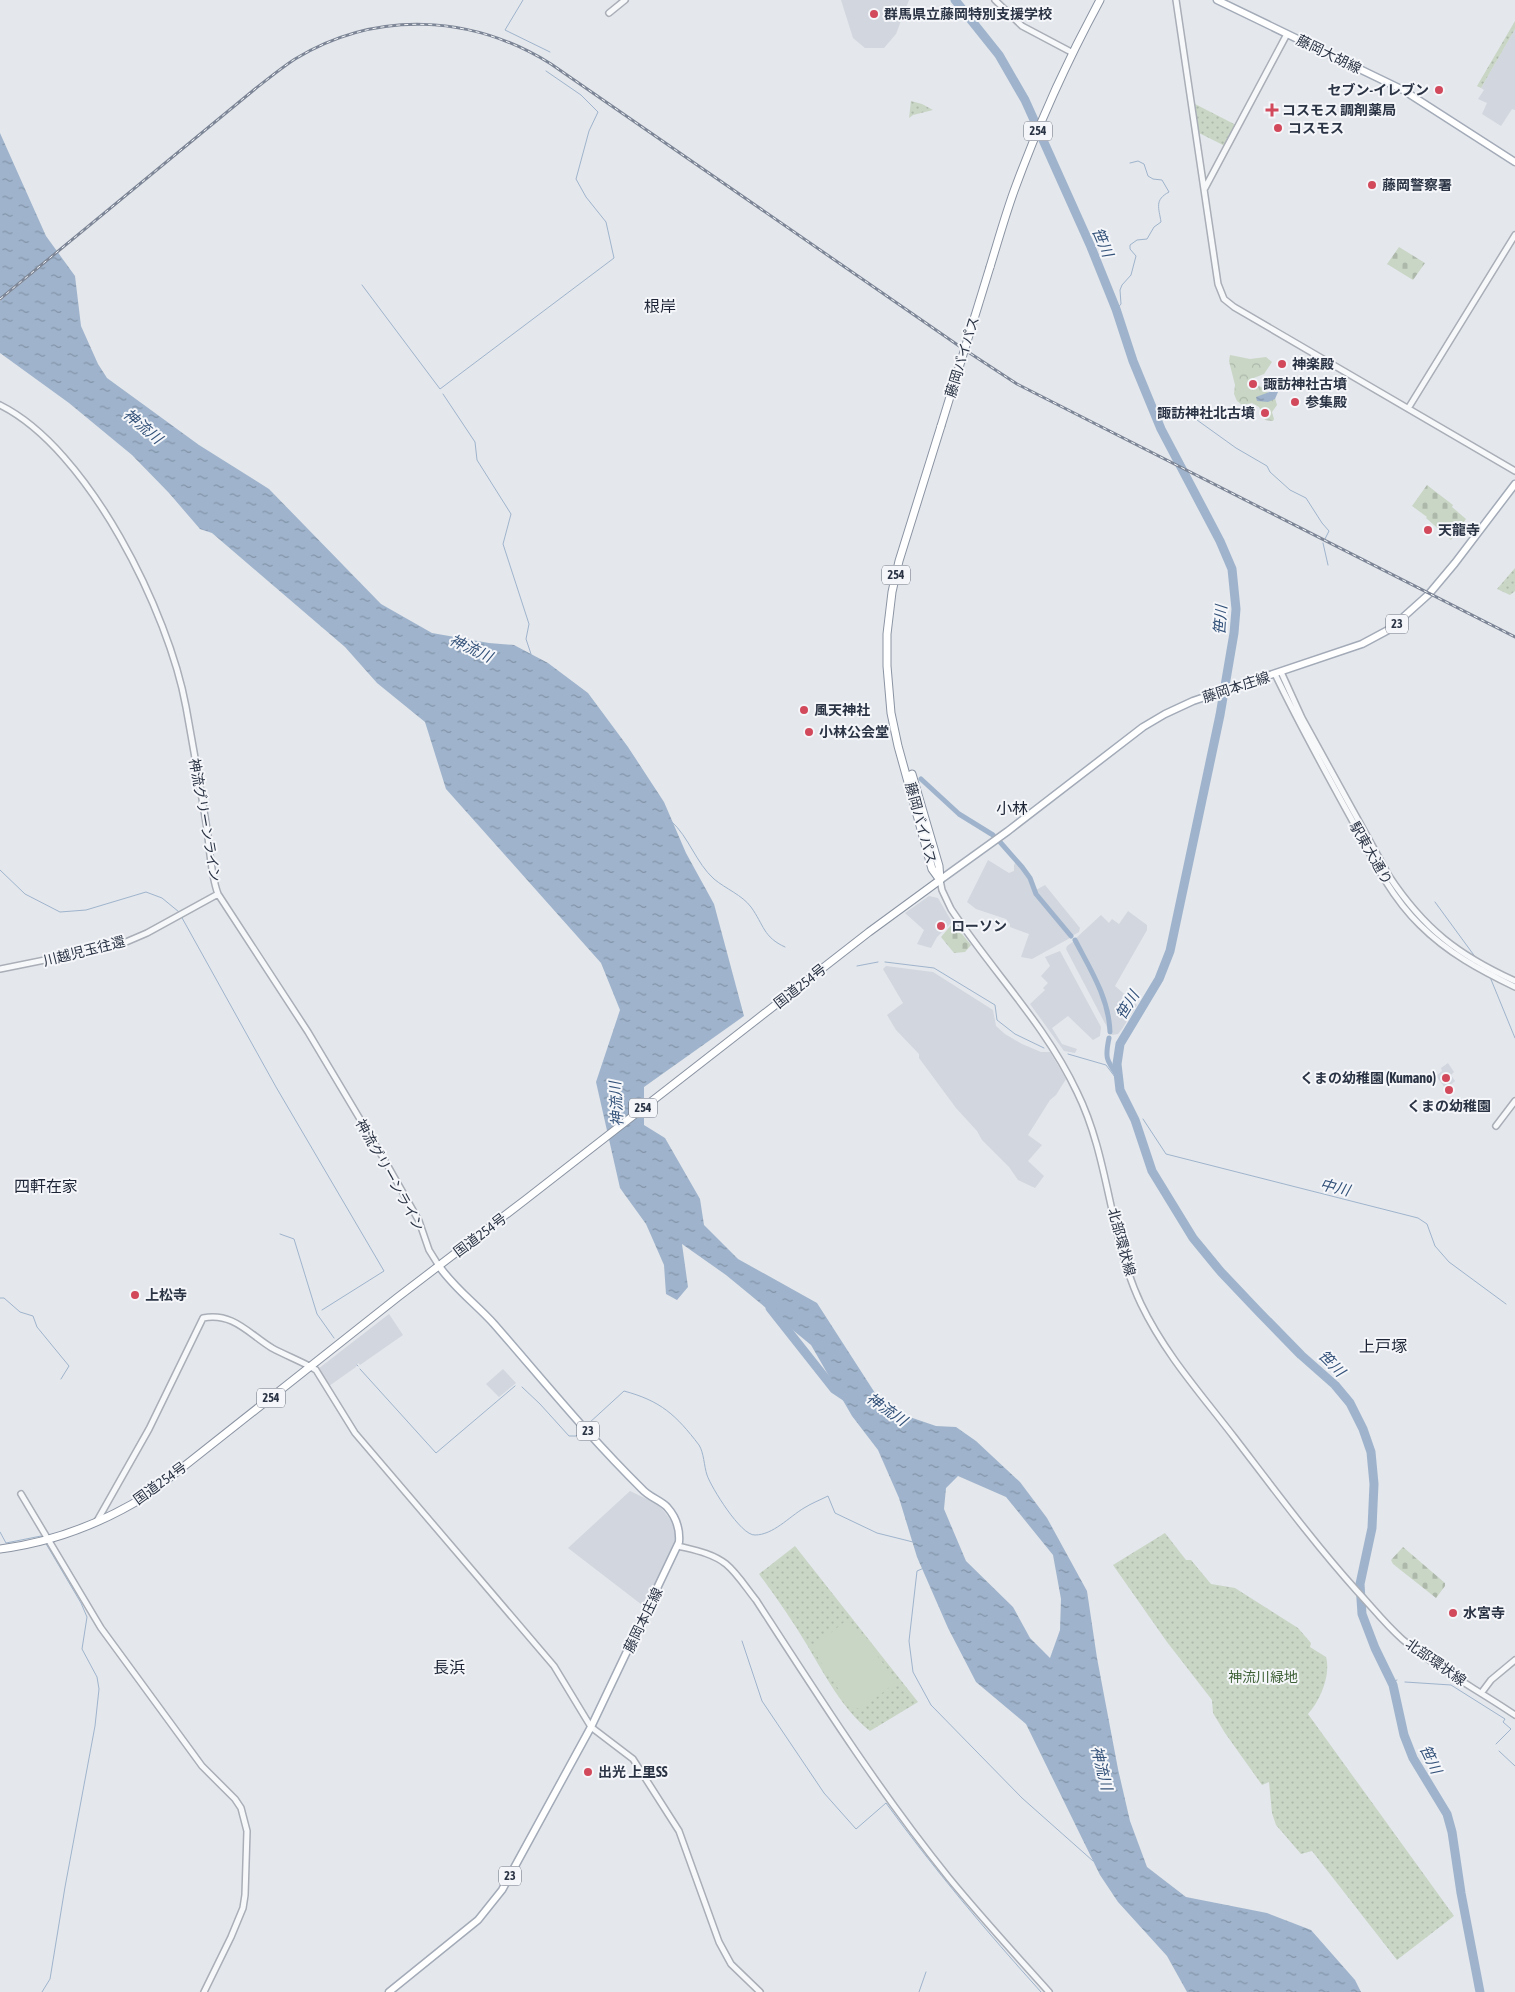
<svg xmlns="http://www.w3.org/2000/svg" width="1515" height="1992" viewBox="0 0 1515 1992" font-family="'Asap Condensed','Noto Sans JP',sans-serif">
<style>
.built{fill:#d2d6de}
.forest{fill:url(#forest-crowns)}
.cemetery{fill:url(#cemetery-stones)}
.park{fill:url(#park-dots)}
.pitch{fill:#c9d6c5}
.water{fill:url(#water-ripples);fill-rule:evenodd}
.pier{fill:#e4e7ec}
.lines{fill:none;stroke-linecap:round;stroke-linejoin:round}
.stream{stroke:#9fb4cc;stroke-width:1}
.canal{stroke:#9fb4cc;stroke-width:5}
.river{stroke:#9fb4cc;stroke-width:9}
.tertiary-casing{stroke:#a9aeb7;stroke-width:8}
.primary-casing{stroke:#a3abb8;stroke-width:9}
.trunk-casing{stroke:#8b94a3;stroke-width:9}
.tertiary{stroke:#f7f8fa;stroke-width:5}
.primary{stroke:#fff;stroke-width:6}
.trunk{stroke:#fff;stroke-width:7}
.rail-casing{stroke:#7d8696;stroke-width:3}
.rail{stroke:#f4f6f9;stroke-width:1;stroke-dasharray:4;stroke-linecap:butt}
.trunk-bridge-casing{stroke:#8b94a3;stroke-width:9;stroke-linecap:butt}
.trunk-bridge{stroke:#fff;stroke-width:7}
.poi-dot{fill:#d1495b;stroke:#f4f6f9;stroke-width:2}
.labels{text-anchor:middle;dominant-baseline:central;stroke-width:4;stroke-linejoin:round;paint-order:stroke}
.shield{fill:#f4f6f9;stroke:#676e7b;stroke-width:1}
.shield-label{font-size:12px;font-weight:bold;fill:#2b3445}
.poi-label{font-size:14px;font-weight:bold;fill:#2b3445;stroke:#f4f6f9;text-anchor:start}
.street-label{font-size:14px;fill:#2b3445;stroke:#f4f6f9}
.park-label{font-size:14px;fill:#3f6138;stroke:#f4f6f9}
.water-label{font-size:15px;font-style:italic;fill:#34527a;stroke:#f4f6f9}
.quarter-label{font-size:16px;fill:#1d2536;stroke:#f4f6f9}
</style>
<defs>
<pattern id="forest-crowns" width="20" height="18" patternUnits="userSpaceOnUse" patternTransform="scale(1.25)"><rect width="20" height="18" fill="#c9d6c5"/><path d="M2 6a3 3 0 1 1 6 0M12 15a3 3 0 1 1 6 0" fill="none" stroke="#adb8ab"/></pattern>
<pattern id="cemetery-stones" width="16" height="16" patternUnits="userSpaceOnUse" patternTransform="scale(1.25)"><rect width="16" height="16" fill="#c9d6c5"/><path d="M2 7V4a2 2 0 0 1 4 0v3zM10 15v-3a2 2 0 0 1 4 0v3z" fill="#adb8ab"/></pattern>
<pattern id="park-dots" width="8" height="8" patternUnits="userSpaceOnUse" patternTransform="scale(1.25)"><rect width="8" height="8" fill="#c9d6c5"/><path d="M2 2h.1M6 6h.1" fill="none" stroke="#adb8ab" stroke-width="1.8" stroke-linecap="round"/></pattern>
<pattern id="water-ripples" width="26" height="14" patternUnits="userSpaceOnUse" patternTransform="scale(1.25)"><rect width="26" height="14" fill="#9fb4cc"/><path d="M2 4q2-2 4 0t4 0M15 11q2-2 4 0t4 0" fill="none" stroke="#8293a7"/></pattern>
</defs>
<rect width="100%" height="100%" fill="#e4e7ec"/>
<!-- built -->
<path class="built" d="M841,0h68l-13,34 -12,14h-19l-12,-10z
M1515,29v81l-3,-1 -11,17 -19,-12 5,-11 -9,-4 6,-9 -3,-2z
M988,860l21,13 5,-2v-6l2,-4 13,17 7,17 34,43 -38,21 -11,-2 8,-23 -19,-7v-3l-4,-5 -30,-10 -9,-7z
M1045,885l35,43 -1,4 -7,4 -36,-43v-3z
M929,896l9,2 14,24 -15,15 -6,11 -14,-4 7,-14 -19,-17z
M1128,911l19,14v5l-32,56 22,19 -15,24 -4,5 -6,1 -2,-1 -2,-23 -7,-23 -26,-49 26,-24 8,8 3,-4 7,5z
M1074,941l26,47 8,35v6l-42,-80 1,-3z
M1060,951l41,76 -1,9 -7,4 -25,-24 -16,12 10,16 15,5 -2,4 -11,-2 -34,-47 15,-14 -2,-2 5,-5 -7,-7 9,-10 -5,-9z
M886,966l47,6 60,38 3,16 9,8 17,10 19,8h9l16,27 -10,16 -6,5 -22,35 14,10 -14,16 16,15 -9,12 -17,-8 -9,-13 -27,-27 -5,-9 -21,-23 -37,-50v-4l-23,-24 -9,-15 16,-12 -20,-34z
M1448,1063l6,9 -3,3 4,6 -9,8 -10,-13 6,-5 -1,-3z
M389,1314l14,21 -43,30 -2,-2 -2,4 -27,19 -11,-17z
M503,1369l13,14 -17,14 -13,-13z
M630,1491l29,14 14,18 3,12 -1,11 -29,62 -78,-60z"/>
<!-- forest -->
<path class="forest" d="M1230,355l20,4 16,-2 6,5 -8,12 -13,5 24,19 2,7 -5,7 2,7 -1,2 -8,-1 -6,-13 -7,-4 -10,2 -5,-4 -3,-7 1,-9 -6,-24z"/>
<!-- cemetery -->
<path class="cemetery" d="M1399,247l26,16 -12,17 -26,-16z
M1427,485l26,20 -1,2 14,12 -15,21 -25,-22 1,-1 -15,-11z
M953,923l18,22 -6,7 -11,1 -13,-16z
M1403,1547l42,36v3l-9,12 -43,-34 -2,-4z"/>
<!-- park -->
<path class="park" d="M1515,21v8l-34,59 -4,-2z
M911,101l11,3 11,6 -20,5 -4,3z
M1195,104l41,21 -11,21 -26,-13z
M1515,568v23l-5,4 -13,-6z
M1165,1533l21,27h5l20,24 24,4 63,40 13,15 -1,4 16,10c5,18 -6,44 -18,57l146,202 -57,44 -85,-109 -11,3 -25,-29 -4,-12 -3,-31 -7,3 -37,-52 -12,-20 -1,-13 -45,-58 -54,-77z
M795,1546l123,156 -48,29c-28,-22 -45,-56 -63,-86 -15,-25 -31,-48 -48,-71z"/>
<!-- pitch -->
<path class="pitch" d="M848,1619l49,62 -35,28 -12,-2 -38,-59z"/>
<!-- water -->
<path class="water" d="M0,133l46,103 29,40 6,50 17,38 9,14 92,67 70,44 112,115 51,29 57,10 25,2 34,18 40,30 40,54 36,55 22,51 28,51 30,112 -100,71v38l21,13 35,61 4,26 34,34 79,44 58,90 17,18 44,15 20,1 20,14 44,41 27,36 40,73 10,67 21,111 12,52 17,46 39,30 81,16 44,17 44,50 6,12h-174l-20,-36 -49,-54 -18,-27 -74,-151 -50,-42 -28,-54 -31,-71 -18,-59 -21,-48 -26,-34 -41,-71 -85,-70 -44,-31 6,43 -11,13 -11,-6 -2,-29 -18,-41 -26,-36 -24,-106 24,-72 -19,-47 -155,-174 -21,-67 -48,-39 -32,-36 -133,-114 -12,-4 -31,-36 -37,-38 -63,-52 -69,-50zM958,1476l48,21 47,58 8,44 -1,31 -10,28 -20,-20 -17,-31 -47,-46 -22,-52 2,-21z
M1272,391l6,1 -3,7 -7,3 -11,-1 -1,-4z"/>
<!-- pier -->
<path class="pier" d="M59,249l1,2 -60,50v-3z"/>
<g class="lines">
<!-- stream -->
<path class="stream" d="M523,0l-18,30 45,22
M362,285l78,104 174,-131 -8,-36 -20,-25 -10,-18 13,-48 9,-19 -17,-17 -35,-24
M1116,310l5,-6 -1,-14 2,-5 9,-10 5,-19 -6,-7v-4l7,-5 10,-1 7,-12 7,-5c-2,-14 -7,-22 8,-30l-7,-12 -9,-1 -5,-3 -4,-12 -6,-3 -8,2
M443,394l32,48 2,18 34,54 -8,30 26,80 -3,15 5,15
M1197,420l39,28 31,18 3,6 20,18 16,8 16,25 7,8 -4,8
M1323,543l5,22
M671,821c18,16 25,42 43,58 12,10 28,16 37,28 13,18 12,30 34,40
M0,870l25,24 35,18 26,-2 60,-18 16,6 17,14
M1435,902l41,56
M181,916l95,171 108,184 -62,39
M885,962l49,6 61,37 2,15 18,14 29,14
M857,966l21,-4
M1490,977l25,61
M1068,1054l38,11 9,12 3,1
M1143,1119l23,35 252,64 9,6 8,22 14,16 57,42
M280,1234l14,5 23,75 17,24
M0,1298h4l16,14 13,4 4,11 32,39 -8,13
M357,1365l1,1
M360,1369l76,84 79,-67
M522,1387l18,17 29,32h7l6,-6
M588,1424l36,-33c37,10 52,24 75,54 5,8 5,21 8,30 4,12 34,61 48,60 18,0 34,-18 49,-27 8,-5 16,-8 24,-12l7,17 42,20 36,9
M0,1532l6,11 35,-7 2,3
M924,1568l-7,3 -8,70 4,31 18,33 91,93 71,63
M742,1641l20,60 62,92 32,36 30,-26c48,66 100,128 155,189
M1392,1682l5,-2
M1405,1682l46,3 54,34 -2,3 8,7 -15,15
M1499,1751l16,15
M42,1992l8,-13 15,-92 30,-161 4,-37 -2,-12 -15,-28 5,-32 -6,-14 -36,-61
M919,1992l7,-20"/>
<!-- canal -->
<path class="canal" d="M921,779l38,35 34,21
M1000,842l22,25 8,11 6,16 35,42
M1075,940c15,29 34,58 35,92
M1109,1038c-4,19 -3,22 8,37"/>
<!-- river -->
<path class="river" d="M955,0l44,55 26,45 66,147 25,62 17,52 28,68 59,112 12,28 4,40 -2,24 -14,82 -50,236 -11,28 -39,65 -3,20 3,26 15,30 17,51 41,67 28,34 37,39 43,44 34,30 15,18 13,26 8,23 3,32 -2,44 -12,56 2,30 13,34 18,37 11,50 9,23 34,56 5,18 9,61 19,99
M770,1308l64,81 12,8"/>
<defs>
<path id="tertiary" d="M995,0l27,26 51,27
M1176,0l42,284 6,15 10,8 281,164
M609,13l16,-13
M1205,188l82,-154
M0,405c89,44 169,208 186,302 7,39 14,78 20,116 4,23 4,50 12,71l90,138 77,129 34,60 10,29 10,16
M1409,407l106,-172
M1281,672l21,46 87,158c35,53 69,79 126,105
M1275,674c24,50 50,97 77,146 19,36 38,76 68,105 28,28 60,45 95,62
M940,880l2,10 9,19c41,62 94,115 126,183 33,67 32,145 64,212 24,50 60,90 93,133 40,52 79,105 123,154 15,16 28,33 45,48 35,30 75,50 113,76
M0,969l119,-24 28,-12 71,-39
M1496,1126l19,-25
M21,1494l80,134 101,138 33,33 6,9 6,23 -2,64 -2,13 -12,29 -27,55
M97,1521l52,-92 54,-111c30,-6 46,16 69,30 13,7 26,12 39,19l5,3 39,63 199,233 37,61 42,32 46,72 40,111 12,22 29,28
M678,1546c16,4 34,7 48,18 11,9 21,25 30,36 61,94 122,190 193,278 32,39 66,76 100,114
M1482,1692l9,-12 24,-20"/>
<path id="primary" d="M1217,0l186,90 112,72
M940,880l68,-49 135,-104 22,-13 28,-13 169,-57 28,-15 39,-35 26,-31 60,-79
M389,1992l89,-72 24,-30 89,-163 88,-185c1,-13 -3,-25 -12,-35 -7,-7 -18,-10 -25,-18 -53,-52 -99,-109 -148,-165 -18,-20 -40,-36 -55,-58"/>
<path id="trunk" d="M990,267c8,-26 15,-51 24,-76 24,-66 53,-130 86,-191
M912,774l27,92 1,14
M940,880l-8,-11 -34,-123 -7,-33 -4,-47v-32l5,-42 7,-31 42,-135
M0,1549c54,-7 103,-26 149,-55l249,-197 127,-97 344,-268 71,-52"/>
</defs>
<!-- tertiary casing -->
<use href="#tertiary" class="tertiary-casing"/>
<!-- primary casing -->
<use href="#primary" class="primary-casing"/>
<!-- trunk casing -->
<use href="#trunk" class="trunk-casing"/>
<!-- tertiary -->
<use href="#tertiary" class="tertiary"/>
<!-- primary -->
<use href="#primary" class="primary"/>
<!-- trunk -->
<use href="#trunk" class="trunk"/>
<defs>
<path id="rail" d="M0,299l255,-210c13,-10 26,-21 40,-30 81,-49 176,-45 256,5l411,284 55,36 498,253"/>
</defs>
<!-- rail casing -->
<use href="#rail" class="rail-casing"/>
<!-- rail -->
<use href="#rail" class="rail"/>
<defs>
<path id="trunk-bridge" d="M941,426l49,-159"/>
</defs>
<!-- trunk-bridge casing -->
<use href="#trunk-bridge" class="trunk-bridge-casing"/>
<!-- trunk-bridge -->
<use href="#trunk-bridge" class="trunk-bridge"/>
</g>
<!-- markers -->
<g class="poi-dot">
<circle cx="874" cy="14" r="5"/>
<circle cx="1439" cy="90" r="5"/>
<path d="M1269.5 102.5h5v5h5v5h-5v5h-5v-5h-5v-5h5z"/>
<circle cx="1278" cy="128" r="5"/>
<circle cx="1372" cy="185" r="5"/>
<circle cx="1282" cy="364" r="5"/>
<circle cx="1253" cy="384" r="5"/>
<circle cx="1295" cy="402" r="5"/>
<circle cx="1265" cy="413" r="5"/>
<circle cx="1428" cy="530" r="5"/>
<circle cx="804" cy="710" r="5"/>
<circle cx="809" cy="732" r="5"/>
<circle cx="941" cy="926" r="5"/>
<circle cx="1446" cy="1078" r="5"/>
<circle cx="1449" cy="1090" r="5"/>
<circle cx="135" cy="1295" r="5"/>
<circle cx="1453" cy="1613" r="5"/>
<circle cx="588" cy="1772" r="5"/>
</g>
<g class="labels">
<!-- shield labels -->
<g class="shield">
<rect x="1024" y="121.5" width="28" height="19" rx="4"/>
<rect x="882" y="565.5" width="28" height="19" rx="4"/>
<rect x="1386" y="614.5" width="22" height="19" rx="4"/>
<rect x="629" y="1098.5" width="28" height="19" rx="4"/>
<rect x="257" y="1388.5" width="28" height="19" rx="4"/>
<rect x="577" y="1421.5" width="22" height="19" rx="4"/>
<rect x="499" y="1866.5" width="22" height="19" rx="4"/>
</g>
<g class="shield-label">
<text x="1038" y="131">254</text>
<text x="896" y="575">254</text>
<text x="1397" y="624">23</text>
<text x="643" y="1108">254</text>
<text x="271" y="1398">254</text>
<text x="588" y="1431">23</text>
<text x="510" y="1876">23</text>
</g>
<!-- poi labels -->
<g class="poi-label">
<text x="884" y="14">群馬県立藤岡特別支援学校</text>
<text x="1429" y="90" text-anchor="end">セブン-イレブン</text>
<text x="1282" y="110">コスモス 調剤薬局</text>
<text x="1288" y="128">コスモス</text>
<text x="1382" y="185">藤岡警察署</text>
<text x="1292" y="364">神楽殿</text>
<text x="1263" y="384">諏訪神社古墳</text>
<text x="1305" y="402">参集殿</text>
<text x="1255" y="413" text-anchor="end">諏訪神社北古墳</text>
<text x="1438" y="530">天龍寺</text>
<text x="814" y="710">風天神社</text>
<text x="819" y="732">小林公会堂</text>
<text x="951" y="926">ローソン</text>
<text x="1436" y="1078" text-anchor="end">くまの幼稚園 (Kumano)</text>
<text x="1449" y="1106" text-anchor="middle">くまの幼稚園</text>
<text x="145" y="1295">上松寺</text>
<text x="1463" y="1613">水宮寺</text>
<text x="598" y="1772">出光 上里SS</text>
</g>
<!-- street labels -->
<g class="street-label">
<text transform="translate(1329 54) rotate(26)">藤岡大胡線</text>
<text transform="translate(962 357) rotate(-73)">藤岡バイパス</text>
<text transform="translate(1236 687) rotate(-18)">藤岡本庄線</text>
<text transform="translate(205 820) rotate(80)">神流グリーンライン</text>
<text transform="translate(921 823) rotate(75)">藤岡バイパス</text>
<text transform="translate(1371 853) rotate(60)">駅東大通り</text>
<text transform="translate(84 951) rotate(-14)">川越児玉往還</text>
<text transform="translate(800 986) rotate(-38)">国道254号</text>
<text transform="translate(390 1175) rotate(61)">神流グリーンライン</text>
<text transform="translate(480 1235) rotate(-37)">国道254号</text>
<text transform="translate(1122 1242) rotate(75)">北部環状線</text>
<text transform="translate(160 1483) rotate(-36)">国道254号</text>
<text transform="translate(643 1620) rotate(-64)">藤岡本庄線</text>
<text transform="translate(1436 1662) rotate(35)">北部環状線</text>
</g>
<!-- park labels -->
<g class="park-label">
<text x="1263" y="1677">神流川緑地</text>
</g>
<!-- water labels -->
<g class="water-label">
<text transform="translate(1103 242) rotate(67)">笹川</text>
<text transform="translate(143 426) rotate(40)">神流川</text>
<text transform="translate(1220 620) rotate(-86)">笹川</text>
<text transform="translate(471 648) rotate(25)">神流川</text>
<text transform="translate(1127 1005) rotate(-59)">笹川</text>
<text transform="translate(616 1104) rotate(-93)">神流川</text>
<text transform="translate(1335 1187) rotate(14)">中川</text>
<text transform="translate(1332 1363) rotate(45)">笹川</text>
<text transform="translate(887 1409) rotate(35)">神流川</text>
<text transform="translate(1431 1759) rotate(64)">笹川</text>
<text transform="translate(1102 1768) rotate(76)">神流川</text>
</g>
<!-- quarter labels -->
<g class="quarter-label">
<text x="660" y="306">根岸</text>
<text x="1012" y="808">小林</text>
<text x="46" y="1186">四軒在家</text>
<text x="1383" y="1346">上戸塚</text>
<text x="449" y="1667">長浜</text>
</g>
</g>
</svg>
